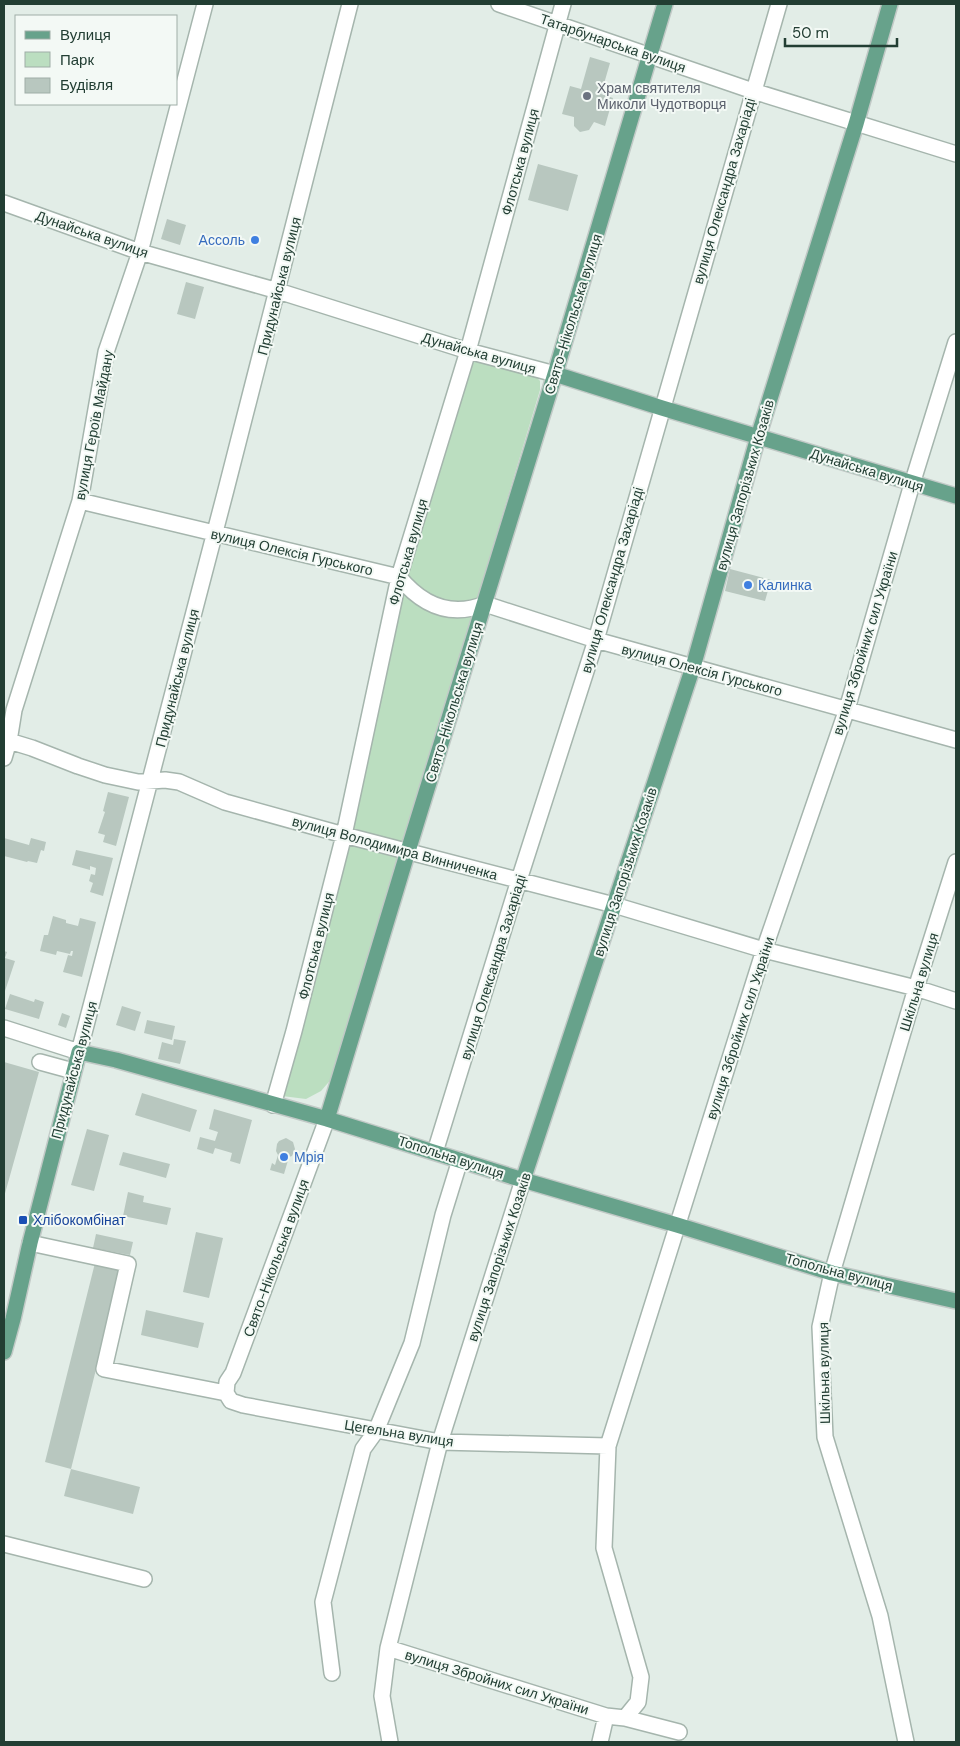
<svg xmlns="http://www.w3.org/2000/svg" width="960" height="1746" viewBox="0 0 960 1746" font-family="'DM Sans',sans-serif">
<style>
.green{fill:#bbdec0}
.building{fill:#b8c7bf}
.lines{fill:none;stroke-linecap:round;stroke-linejoin:round}
.minor-casing{stroke:#a5b5ad;stroke-width:18}
.major-casing{stroke:#c1c9c6;stroke-width:18}
.minor{stroke:#fff;stroke-width:15}
.major{stroke:#67a28b;stroke-width:15}
.worship-dot{fill:#6b7280;stroke:#f3f9f5;stroke-width:2}
.shop-dot{fill:#3f7fe0;stroke:#f3f9f5;stroke-width:2}
.transit-dot{fill:#1a4fb4;stroke:#f3f9f5;stroke-width:2}
.labels{text-anchor:middle;dominant-baseline:central;stroke-width:4;stroke-linejoin:round;paint-order:stroke}
.street-label{font-size:14px;fill:#223e33;stroke:#f3f9f5}
.worship-label{font-size:14px;fill:#5b616d;stroke:#f3f9f5;text-anchor:start}
.shop-label{font-size:14px;fill:#366cbe;stroke:#f3f9f5;text-anchor:start}
.transit-label{font-size:14px;fill:#164399;stroke:#f3f9f5;text-anchor:start}
</style>
<rect width="100%" height="100%" fill="#e2ede7"/>
<!-- green -->
<path class="green" d="M481,358l54,17 5,6v9l-206,686 -13,15 -15,8 -24,-3 126,-525 59,-201 6,-9z"/>
<!-- building -->
<path class="building" d="M590,57l20,6 -9,31 12,4 -8,28 -11,-4 -5,8 -9,2 -6,-6v-9l-12,-3 8,-28 11,3z
M538,164l40,11 -10,36 -40,-11z
M167,219l19,6 -6,20 -19,-6z
M186,282l18,5 -9,32 -18,-5z
M730,569l41,11 -6,21 -40,-10z
M108,792l21,5 -13,49 -13,-4 2,-7 -7,-2 7,-21 -2,-1z
M4,838l25,7 2,-7 15,4 -2,9 -3,-1 -4,13 -9,-2 -1,1 -23,-6z
M76,850l37,8 -10,38 -13,-4 3,-9 -4,-2 2,-7 4,1 1,-7 -6,-2v4l-18,-5z
M53,916l13,4v3l12,3 2,-8 16,4 -14,55 -19,-5 5,-17 4,1 1,-5h-2l-1,3 -13,-3 -1,4 -16,-4 4,-16h4z
M4,951l3,1 -2,6 10,3 -11,33z
M10,994l24,8 1,-3 9,3 -5,17 -34,-10z
M122,1006l19,6 -6,19 -19,-6z
M62,1013l8,3 -4,12 -8,-3z
M147,1020l28,6 -3,14 -28,-7z
M174,1039l12,2 -6,23 -22,-5 4,-17 11,3z
M4,1062l35,10 -35,125z
M142,1093l55,17 -7,22 -55,-17z
M214,1109l38,11 -12,44 -10,-3 2,-8 -17,-5 -2,6 -16,-5 3,-12 15,4 3,-9 -9,-3z
M87,1129l22,6 -15,56 -23,-6z
M286,1138l7,4 2,7 -3,7 -3,1 -5,17 -14,-4 2,-7 3,2 3,-10 -2,-4 1,-7 2,-3z
M123,1152l47,12 -4,14 -47,-13z
M128,1192l16,4 -1,6 28,6 -4,17 -44,-9z
M196,1232l27,6 -14,60 -26,-6z
M96,1234l37,8 -3,13 -37,-7z
M96,1259l26,7 -51,203 -26,-7z
M146,1310l58,13 -6,25 -57,-13z
M71,1469l69,18 -7,27 -69,-18z"/>
<g class="lines">
<defs>
<path id="minor" d="M499,4l254,87 203,63
M4,203l136,49 138,39 190,60 87,23
M80,501l319,76c23,28 51,41 86,27l111,36 360,100
M9,741l23,7 46,18 27,9 33,7 27,-2 14,2 46,20 119,33 270,70 150,45 152,38 40,13
M4,758l5,-17 5,-31 66,-209 26,-149 34,-100 65,-248
M4,1028l75,24c92,-349 183,-698 271,-1048
M40,1062l33,9
M273,1105l21,-74 50,-196 55,-258 69,-226 95,-347
M435,1152l84,-272 77,-240 183,-636
M30,1243l98,21 -24,105 122,24
M226,1393l5,8 12,4 197,37 168,4
M226,1393l1,-11 6,-9 94,-254
M4,1544l140,35
M388,1648l218,68 19,2 54,14
M332,1673l-9,-71 40,-153 13,-18 36,-88 31,-128 17,-55
M625,1718l13,-16 3,-25 -37,-129 4,-102 156,-496 83,-241 65,-225 44,-142
M390,1742l-8,-46 6,-48 52,-206 83,-262
M600,1742l6,-26
M906,1742l-26,-126 -55,-179 -5,-110 12,-54 84,-285 40,-126"/>
<path id="major" d="M555,374l107,34 294,88
M327,1119l81,-268 147,-477 110,-370
M523,1180l170,-513 65,-230 98,-313 34,-120
M4,1352l9,-33 17,-76 49,-191 37,8 211,59 196,61 154,45 155,48 124,28"/>
</defs>
<!-- minor casing -->
<use href="#minor" class="minor-casing"/>
<!-- major casing -->
<use href="#major" class="major-casing"/>
<!-- minor -->
<use href="#minor" class="minor"/>
<!-- major -->
<use href="#major" class="major"/>
</g>
<!-- markers -->
<circle class="worship-dot" cx="587" cy="96" r="5"/>
<g class="shop-dot">
<circle cx="255" cy="240" r="5"/>
<circle cx="748" cy="585" r="5"/>
<circle cx="284" cy="1157" r="5"/>
</g>
<rect class="transit-dot" x="18" y="1215" width="10" height="10" rx="2.5"/>
<g class="labels">
<!-- street labels -->
<g class="street-label">
<text transform="translate(613 43) rotate(19)">Татарбунарська вулиця</text>
<text transform="translate(520 162) rotate(-75)">Флотська вулиця</text>
<text transform="translate(724 191) rotate(-74)">вулиця Олександра Захаріаді</text>
<text transform="translate(92 234) rotate(19)">Дунайська вулиця</text>
<text transform="translate(279 286) rotate(-76)">Придунайська вулиця</text>
<text transform="translate(573 314) rotate(-73)">Свято-Нікольська вулиця</text>
<text transform="translate(479 353) rotate(16)">Дунайська вулиця</text>
<text transform="translate(94 425) rotate(-79)">вулиця Героїв Майдану</text>
<text transform="translate(867 470) rotate(17)">Дунайська вулиця</text>
<text transform="translate(745 485) rotate(-74)">вулиця Запорізьких Козаків</text>
<text transform="translate(292 552) rotate(13)">вулиця Олексія Гурського</text>
<text transform="translate(408 552) rotate(-74)">Флотська вулиця</text>
<text transform="translate(612 580) rotate(-74)">вулиця Олександра Захаріаді</text>
<text transform="translate(865 643) rotate(-73)">вулиця Збройних сил України</text>
<text transform="translate(702 670) rotate(15)">вулиця Олексія Гурського</text>
<text transform="translate(177 678) rotate(-76)">Придунайська вулиця</text>
<text transform="translate(454 702) rotate(-73)">Свято-Нікольська вулиця</text>
<text transform="translate(395 848) rotate(15)">вулиця Володимира Винниченка</text>
<text transform="translate(625 872) rotate(-72)">вулиця Запорізьких Козаків</text>
<text transform="translate(316 946) rotate(-76)">Флотська вулиця</text>
<text transform="translate(493 967) rotate(-73)">вулиця Олександра Захаріаді</text>
<text transform="translate(919 982) rotate(-73)">Шкільна вулиця</text>
<text transform="translate(740 1028) rotate(-72)">вулиця Збройних сил України</text>
<text transform="translate(74 1070) rotate(-75)">Придунайська вулиця</text>
<text transform="translate(451 1157) rotate(18)">Топольна вулиця</text>
<text transform="translate(499 1257) rotate(-72)">вулиця Запорізьких Козаків</text>
<text transform="translate(276 1258) rotate(-70)">Свято-Нікольська вулиця</text>
<text transform="translate(839 1272) rotate(15)">Топольна вулиця</text>
<text transform="translate(824 1373) rotate(-91)">Шкільна вулиця</text>
<text transform="translate(399 1433) rotate(9)">Цегельна вулиця</text>
<text transform="translate(497 1682) rotate(17)">вулиця Збройних сил України</text>
</g>
<!-- worship labels -->
<g class="worship-label">
<text x="597" y="88">Храм святителя<tspan x="597" dy="16">Миколи Чудотворця</tspan></text>
</g>
<!-- shop labels -->
<g class="shop-label">
<text x="245" y="240" text-anchor="end">Ассоль</text>
<text x="758" y="585">Калинка</text>
<text x="294" y="1157">Мрія</text>
</g>
<!-- transit labels -->
<g class="transit-label">
<text x="33" y="1220">Хлібокомбінат</text>
</g>
</g>
<!-- border -->
<rect width="960" height="1746" fill="none" stroke="#223e33" stroke-width="10"/>
<!-- legend -->
<rect x="15" y="15" width="162" height="90" fill="#f3f9f5" stroke="#9faea7"/>
<rect x="25" y="31" width="25" height="8" fill="#67a28b" stroke="#9faea7"/>
<text x="60" y="40" font-size="15" fill="#223e33">Вулиця</text>
<rect x="25" y="52" width="25" height="15" fill="#bbdec0" stroke="#9faea7"/>
<text x="60" y="65" font-size="15" fill="#223e33">Парк</text>
<rect x="25" y="78" width="25" height="15" fill="#b8c7bf" stroke="#9faea7"/>
<text x="60" y="90" font-size="15" fill="#223e33">Будівля</text>
<!-- scale -->
<path d="M785 38v8h112v-8" fill="none" stroke="#223e33" stroke-width="2.5"/>
<text x="792" y="38" font-size="15" fill="#223e33" stroke="#f3f9f5" stroke-width="4" paint-order="stroke">50 m</text>
</svg>
